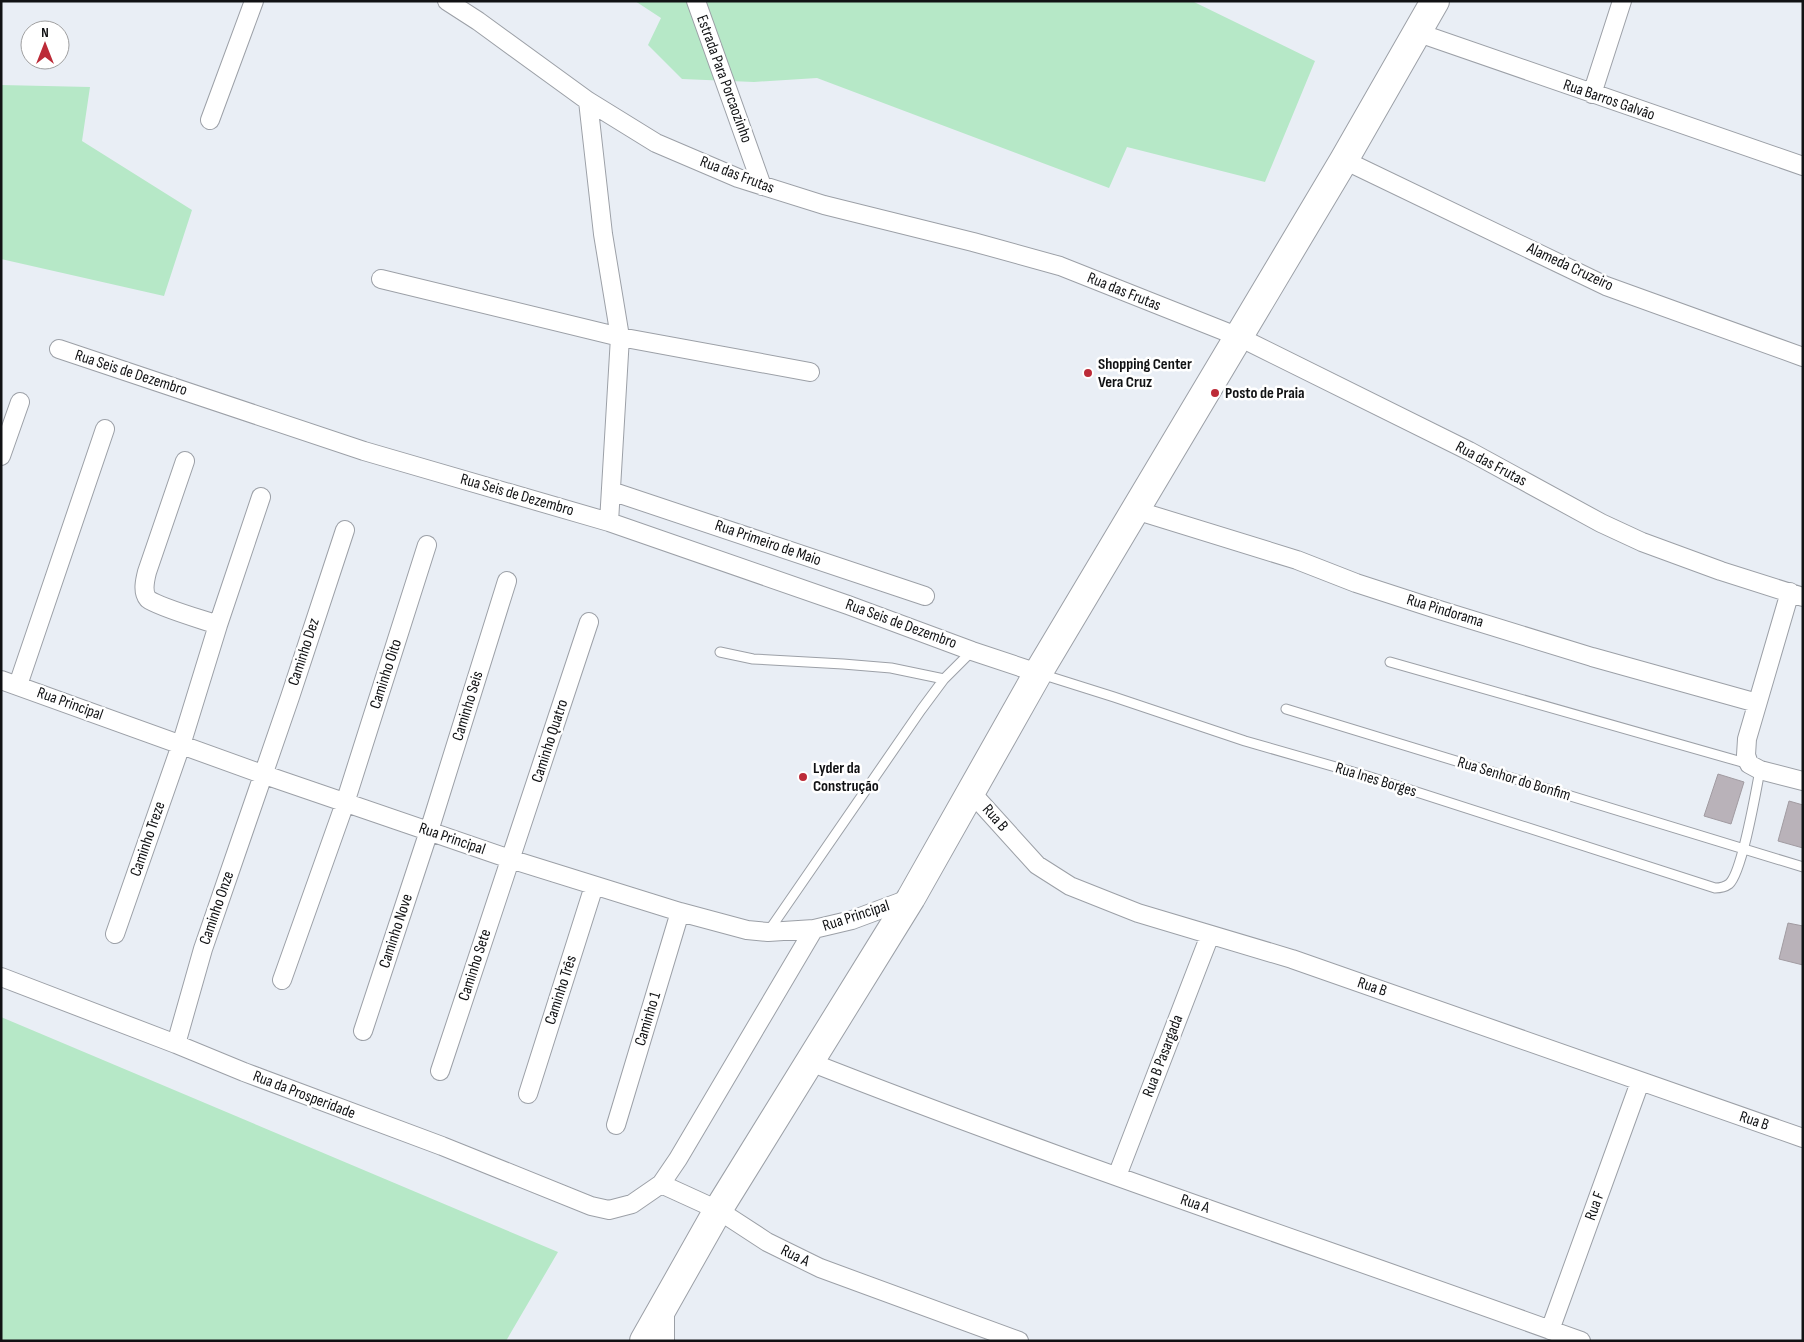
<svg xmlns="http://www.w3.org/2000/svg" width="1804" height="1342" viewBox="0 0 1804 1342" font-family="'Sofia Sans Condensed',sans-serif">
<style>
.green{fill:#b6e8c7}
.building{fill:#b9b2b9;stroke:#a19ba1}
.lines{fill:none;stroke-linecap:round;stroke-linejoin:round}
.service-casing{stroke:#9ca0a7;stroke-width:11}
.minor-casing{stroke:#9ca0a7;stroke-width:20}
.primary-casing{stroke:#9ca0a7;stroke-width:30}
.service{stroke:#fff;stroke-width:9}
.minor{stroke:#fff;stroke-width:18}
.primary{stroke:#fff;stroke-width:28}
.poi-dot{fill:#bc2b38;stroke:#fff;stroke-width:2}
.labels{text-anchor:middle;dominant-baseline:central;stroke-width:5;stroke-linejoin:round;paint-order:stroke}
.street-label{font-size:16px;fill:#111214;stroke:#fff}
.poi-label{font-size:16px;font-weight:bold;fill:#111214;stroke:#fff;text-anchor:start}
</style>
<rect width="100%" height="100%" fill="#e9eef5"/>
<!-- green -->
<path class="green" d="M635,1h557l123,60 -50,121 -138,-35 -18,41 -292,-110 -63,4 -72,-3 -34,-34 13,-27z
M1,85l89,2 -8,54 110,69 -28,86 -163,-37z
M1,1017l557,235 -52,89h-505z"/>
<!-- building -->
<path class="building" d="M1718,774l26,8 -13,42 -27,-8z
M1789,801l14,4v43l-25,-7z
M1788,923l15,3v39l-24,-6z"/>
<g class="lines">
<defs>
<path id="service" d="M720,652l33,7 90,5 48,4 53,11
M1390,662l359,102
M1041,674l73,23 131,44 122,35 348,112c5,0 10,-1 14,-4 13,-11 27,-93 31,-114
M1286,709l517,158
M768,932l153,-222 23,-31 28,-28"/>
<path id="minor" d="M447,1l31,20 110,80 68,42 82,35 86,27 149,37 87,24 179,71 230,114 132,72 41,19 79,29 82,26
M696,1l66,185
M1416,32l387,134
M1592,94l30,-93
M588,101l15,133 17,103 -11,185
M210,120l44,-119
M1344,160l262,126 197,71
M381,279l239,58 190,35
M59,349l305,102 245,71 239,83 124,46 66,22
M1,456l19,-54
M185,461l-38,111c-2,8 -5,20 1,27 10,8 56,21 70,26
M611,491l314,105
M1135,510l162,50 59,23 77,25 159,49 165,46
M1790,592l-43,147 -1,16 3,9 11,6 43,11
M1,680l261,94 248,85 170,53 67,18 21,2 46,-3 38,-9 59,-22
M18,685l87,-256
M970,791l67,74 33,21 68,27 154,46 511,179
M115,934l66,-189 37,-120 43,-128
M1,977l175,67 68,28 198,74 149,60 18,4 23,-6 29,-20 17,-25 136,-230
M282,980l63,-177 82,-258
M363,1031l66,-200 78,-250
M176,1044l27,-95 87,-252 55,-167
M810,1062c254,100 514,186 771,279
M440,1071l149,-449
M528,1094l66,-208
M616,1125l64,-213
M1117,1176l93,-241
M661,1184l57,26 49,32 53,26 199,73
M1550,1330l90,-248
M665,1341v-32"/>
<path id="primary" d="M644,1341l74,-131 193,-312 127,-225 306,-513 91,-159"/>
</defs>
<!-- service casing -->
<use href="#service" class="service-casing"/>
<!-- minor casing -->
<use href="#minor" class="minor-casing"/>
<!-- primary casing -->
<use href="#primary" class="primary-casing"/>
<!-- service -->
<use href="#service" class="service"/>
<!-- minor -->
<use href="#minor" class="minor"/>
<!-- primary -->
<use href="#primary" class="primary"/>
</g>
<!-- markers -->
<g class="poi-dot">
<circle cx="1088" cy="373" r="5"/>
<circle cx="1215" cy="393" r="5"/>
<circle cx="803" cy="777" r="5"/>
</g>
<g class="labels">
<!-- street labels -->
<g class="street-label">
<text transform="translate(724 79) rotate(70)">Estrada Para Porcaozinho</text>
<text transform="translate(1609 100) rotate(19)">Rua Barros Galvão</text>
<text transform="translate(737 175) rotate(21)">Rua das Frutas</text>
<text transform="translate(1570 267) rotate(25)">Alameda Cruzeiro</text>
<text transform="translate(1124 292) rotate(22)">Rua das Frutas</text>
<text transform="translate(131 373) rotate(18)">Rua Seis de Dezembro</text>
<text transform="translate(1491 464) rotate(28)">Rua das Frutas</text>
<text transform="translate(517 495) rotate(16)">Rua Seis de Dezembro</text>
<text transform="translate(768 543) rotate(19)">Rua Primeiro de Maio</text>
<text transform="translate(1445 611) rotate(17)">Rua Pindorama</text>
<text transform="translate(901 624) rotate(20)">Rua Seis de Dezembro</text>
<text transform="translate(304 652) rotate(-72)">Caminho Dez</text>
<text transform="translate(386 674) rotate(-72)">Caminho Oito</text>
<text transform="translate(70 704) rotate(20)">Rua Principal</text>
<text transform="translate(468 706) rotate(-73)">Caminho Seis</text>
<text transform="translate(550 741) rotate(-72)">Caminho Quatro</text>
<text transform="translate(1514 779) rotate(17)">Rua Senhor do Bonfim</text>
<text transform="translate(1376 780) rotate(17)">Rua Ines Borges</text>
<text transform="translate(995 818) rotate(49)">Rua B</text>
<text transform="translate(148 839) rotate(-71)">Caminho Treze</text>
<text transform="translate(452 839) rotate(19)">Rua Principal</text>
<text transform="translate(217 908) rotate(-71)">Caminho Onze</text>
<text transform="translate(856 916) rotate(-18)">Rua Principal</text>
<text transform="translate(396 931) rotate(-72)">Caminho Nove</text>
<text transform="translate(475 965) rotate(-72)">Caminho Sete</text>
<text transform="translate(1372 987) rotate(19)">Rua B</text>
<text transform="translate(561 990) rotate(-72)">Caminho Três</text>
<text transform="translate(648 1019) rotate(-73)">Caminho 1</text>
<text transform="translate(1163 1056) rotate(-69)">Rua B Pasargada</text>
<text transform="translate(304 1095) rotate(21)">Rua da Prosperidade</text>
<text transform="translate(1754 1121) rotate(19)">Rua B</text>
<text transform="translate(1195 1204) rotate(19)">Rua A</text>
<text transform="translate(1595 1206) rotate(-70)">Rua F</text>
<text transform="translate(795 1256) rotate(26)">Rua A</text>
</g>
<!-- poi labels -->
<g class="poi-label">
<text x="1098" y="364">Shopping Center<tspan x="1098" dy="18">Vera Cruz</tspan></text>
<text x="1225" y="393">Posto de Praia</text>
<text x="813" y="768">Lyder da<tspan x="813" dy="18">Construção</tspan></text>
</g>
</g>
<!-- border -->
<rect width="1804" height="1342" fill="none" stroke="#111214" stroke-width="5"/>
<!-- north arrow -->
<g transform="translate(45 45)"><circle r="24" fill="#ffffff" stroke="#a0a0a1"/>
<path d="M0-4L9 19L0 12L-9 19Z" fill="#bc2b38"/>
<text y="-8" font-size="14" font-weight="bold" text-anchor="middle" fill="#111214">N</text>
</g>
</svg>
